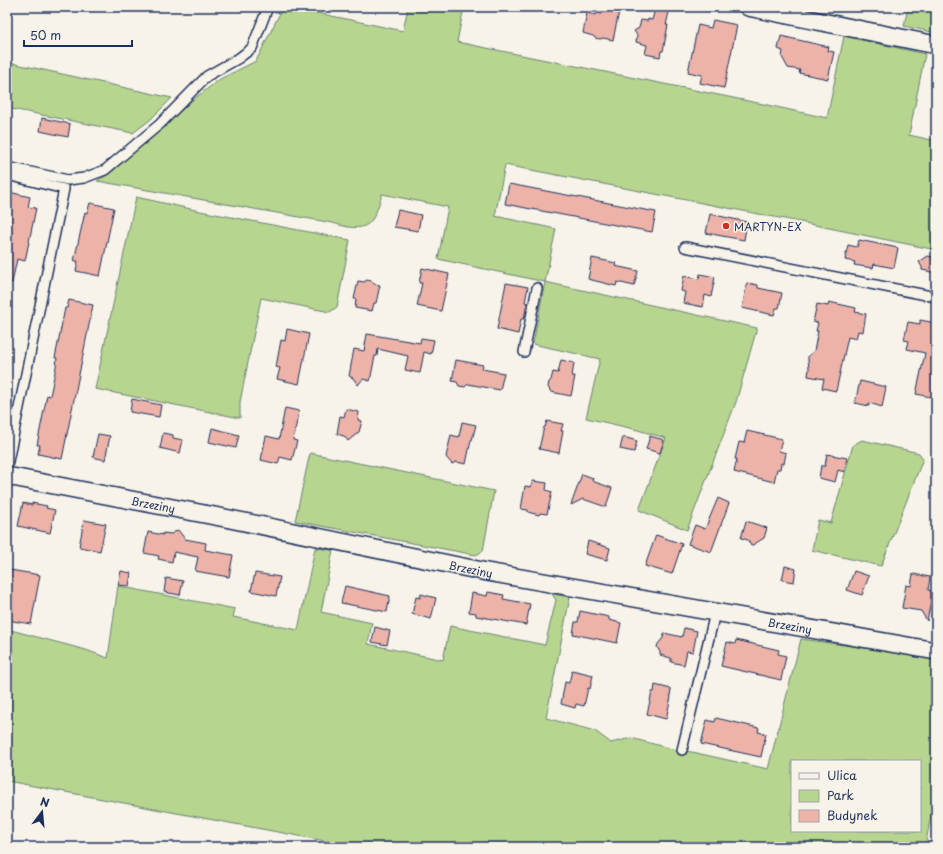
<svg xmlns="http://www.w3.org/2000/svg" width="943" height="854" viewBox="0 0 943 854" font-family="'Playpen Sans',sans-serif">
<style>
.green{fill:#b7d58e;stroke:#698276;fill-rule:evenodd}
.building{fill:#edb3a8;stroke:#1b2f5e}
.lines{fill:none;stroke-linecap:round;stroke-linejoin:round}
.lane-casing{stroke:#1b2f5e;stroke-width:12}
.street-casing{stroke:#1b2f5e;stroke-width:20}
.lane{stroke:#f7f3e8;stroke-width:9}
.street{stroke:#f7f3e8;stroke-width:17}
.poi-dot{fill:#c8321e;stroke:#f7f3e8;stroke-width:1.5}
.labels{text-anchor:middle;dominant-baseline:central;stroke-width:3;stroke-linejoin:round;paint-order:stroke}
.poi-label{font-size:11px;fill:#1b2f5e;stroke:#f7f3e8;text-anchor:start}
.street-label{font-size:11px;fill:#1b2f5e;stroke:#f7f3e8}
</style>
<rect width="100%" height="100%" fill="#f7f3e8"/>
<filter id="ink" filterUnits="userSpaceOnUse"><feTurbulence type="fractalNoise" baseFrequency=".025" numOctaves="2"/><feDisplacementMap in="SourceGraphic" scale="8" xChannelSelector="R" yChannelSelector="G"/><feConvolveMatrix kernelMatrix="1 2 1 2 8 2 1 2 1" color-interpolation-filters="sRGB"/></filter>
<g filter="url(#ink)">
<!-- green -->
<path class="green" d="M283,7h6l114,24 5,-24h56l-7,35 301,61 69,15 17,-82 81,18 -16,81 27,6v109l-141,-29 -290,-56 -10,51 61,13 -11,53 212,46 -21,74 -49,128 -48,-20 27,-72 -32,-9 -48,-11 14,-59 -67,-15 12,-62 -107,-23 10,-52 -66,-13c-9,32 -15,40 -49,29l-236,-42 12,-7 85,-75 26,-20 36,-18z
M908,7h28v26l-32,-7z
M7,62l165,36 -22,22 -17,13 -126,-25z
M136,197l64,14 150,29 -13,67 -7,5 -69,-14 -21,104v16l-145,-29z
M862,440l57,13 4,6 -42,107 -69,-16 6,-30 13,3 22,-78z
M310,453l184,38 -11,60 -7,4 -181,-34z
M315,548l18,2 -12,62 51,11 -4,21 75,16 7,-34 95,19 11,-45 -4,-6 18,3 -24,121 49,13 16,12 20,-5 45,12 16,2 76,17 33,-130 135,19v131l-11,58h-568l-350,-66v-152l79,21 22,8 10,-72 117,23 -2,8 65,13zM792,761h128v70h-128z"/>
<!-- building -->
<path class="building" d="M604,7h16l-7,33 -10,-2 -3,1 -5,-1 -2,-2 -10,-3 4,-20 9,2 1,-2 5,1z
M655,9l14,3 -3,13h2l-5,26h-2l-1,6 -15,-3 2,-9 -11,-3 1,-7 -3,-4 5,-3 2,-8 7,1v-2l4,1z
M713,20l24,5 -13,63 -24,-5 2,-8 -14,-3 10,-47 13,3z
M781,36l48,11 -1,4 6,1 -6,27 -29,-6 1,-3 -12,-2 -6,-11 1,-6 -5,-2z
M42,118l28,6 -2,13 -28,-6z
M509,184l147,28 -4,20 -147,-28z
M9,192l21,5 -2,10 8,1 -11,53 -8,-2 -5,24 -5,-1v-77z
M90,203l24,5 -14,68 -24,-5 2,-10h-4l11,-49 2,1z
M398,210l23,5 -3,16 -24,-4z
M710,214l37,8 -3,18 -38,-7z
M859,240l39,8 -4,20 -20,-4 -1,4 -19,-3 1,-3 -10,-2 3,-15 9,2z
M928,256l8,2v15l-14,-3v-3l-3,-5z
M592,258l24,5 -1,3 23,5 -4,15 -17,-4 -1,4 -28,-7z
M422,268l27,6 -8,37 -24,-5 5,-23h-3z
M700,274l15,3 -4,20 -6,-2 -2,12 -20,-4 2,-11 -4,-1 3,-15 15,3z
M367,280l5,1 2,3 6,1 -4,18h-2l-2,8 -17,-3 1,-9h-2l4,-18 6,1z
M506,283l22,4 -3,15 2,1 -3,16h-3l-3,15 -21,-5z
M747,283l11,2v3l24,5 -3,15h-3l-2,7 -32,-7z
M69,300l24,5 -31,154 -24,-5 2,-9h-3l10,-50 3,1 6,-29 1,-9h-2l10,-50h2z
M829,302l27,6 -1,4 11,2 -3,18 -5,-1 -2,8 -8,-2 -12,54 -14,-3 2,-9 -16,-3 1,-8 -1,-8v-4l6,-5 4,-20h-2l2,-8 -5,-1 4,-18 11,2z
M920,320l16,3v75l-20,-4 9,-41 -18,-4 2,-8 -5,-1 4,-18 12,2z
M287,329l22,5 -10,50 -22,-5 3,-11 -4,-1 5,-27 4,1z
M367,334l53,9 1,-5 13,2 -3,14 -7,-2 -4,21 -15,-3 3,-14 -30,-7 -1,7h-2l-5,25 -7,-2 -5,6 -5,-7 -4,-2 5,-27 10,2z
M456,360l27,5 -1,4 22,4 -4,17 -32,-6 -3,3 -6,-1 -2,-4 -5,-1z
M561,360l13,3 -2,13h3l-4,20 -20,-4 -3,-5 1,-5 2,-2 2,-8 5,1z
M860,381l26,6 -4,20 -13,-4v3l-14,-3z
M132,399l29,6 -2,12 -29,-5z
M285,408l14,3 -6,29 4,1 -5,19 -12,-3 -2,7 -17,-4 5,-24 13,3z
M346,409l13,3 -1,8 4,1 -3,11 -11,9 -4,-5 -7,-2 3,-18 4,1z
M547,421l16,3 -2,7h2l-4,22 -20,-4 5,-22h1z
M462,422l14,3 -4,15h-1l-5,24 -10,-2 -4,2 -6,-7 5,-22 8,2z
M212,428l27,7 -3,13 -27,-6z
M747,431l35,8 -3,12 7,2 -2,11 -3,-1 -1,6h-3l-3,13 -40,-10 3,-13h-2l4,-17 5,1z
M163,433l10,2v3l10,2 -3,13 -20,-5z
M98,434l12,2 -5,24 -12,-3z
M650,436l14,4 -4,13 -14,-4z
M623,437l14,4 -3,11 -14,-3z
M827,454l20,4 -3,14 -6,-2 -3,12 -16,-4 2,-12h4z
M582,474l11,4 -1,3 20,7 -6,19 -23,-8 -12,6z
M533,481l14,2 -1,7 6,2 -5,22 -7,-1 -1,2 -11,-3v-2l-7,-1 4,-23 6,1z
M718,498l11,5 -18,49 -23,-8 7,-19 10,4z
M23,503l9,2v-2l15,3 -1,2 9,2 -5,23 -32,-7z
M84,520l22,4 -6,27 -21,-4z
M746,521l21,7 -3,10 -13,8 -3,-6 -7,-2z
M178,530l7,9 21,4 -1,7 28,5 -4,22 -34,-6 3,-14 -24,-5 -2,10 -14,-3 1,-3 -15,-3 4,-21 15,3v-2l8,1z
M656,535l26,9 -10,30 -27,-8z
M588,541l22,7 -3,12 -22,-6z
M785,566l11,3 -2,13 -12,-2z
M10,570l30,5 -9,49 -24,-4v-31z
M121,571l10,2 -2,13 -11,-1z
M854,571l15,5 -7,19 -15,-5z
M255,573l25,4 -4,19 -25,-5z
M913,574l17,3 -2,13 5,1 -6,30 -6,-10 -19,-3 4,-23 5,1z
M166,578l17,3 -3,14 -16,-3z
M345,586l45,10 -3,16 -46,-9z
M488,592l16,3 -1,4 27,5 -4,21 -50,-9v-3l-7,-1 3,-19 15,3z
M421,594l15,4 -5,21 -19,-5 4,-17 4,1z
M580,611l29,6v3l12,3 -4,20 -44,-9 2,-12h3z
M375,627l15,4 -3,14 -15,-3z
M684,628l13,3 -4,21 -6,-1 -3,14 -13,-3v-4l-11,-3v-3l-3,-5 1,-3 5,-6 1,-5 18,4z
M736,640l43,10 -1,4 8,2 -5,24 -60,-14 6,-24 8,2z
M572,670l21,5 -3,14 -2,-1 -4,18 -8,-2 -1,4 -14,-4 4,-22 4,1z
M655,685l16,4 -1,7 1,1 -5,22 -19,-5 5,-22h2z
M716,718l43,10 -1,4 8,2 -5,23 -60,-13 6,-24 8,2z"/>
<g class="lines">
<defs>
<path id="lane" d="M7,167l61,13 16,-2 21,-8 55,-46 47,-48 32,-18 13,-10 16,-41
M7,175l57,14 -57,277
M685,247l251,50
M524,352l13,-64
M682,750l33,-137"/>
<g id="street">
<path d="M748,7l188,38"/>
<path id="s1" d="M7,476l218,42 262,54 449,79"/>
</g>
</defs>
<!-- lane casing -->
<use href="#lane" class="lane-casing"/>
<!-- street casing -->
<use href="#street" class="street-casing"/>
<!-- lane -->
<use href="#lane" class="lane"/>
<!-- street -->
<use href="#street" class="street"/>
</g>
</g>
<!-- markers -->
<circle class="poi-dot" cx="726" cy="226" r="4"/>
<g class="labels">
<!-- poi labels -->
<g class="poi-label">
<text x="734" y="226">MARTYN-EX</text>
</g>
<!-- street labels -->
<g class="street-label">
<text stroke="none"><textPath href="#s1" startOffset="149">Brzeziny</textPath></text>
<text stroke="none"><textPath href="#s1" startOffset="473">Brzeziny</textPath></text>
<text stroke="none"><textPath href="#s1" startOffset="797">Brzeziny</textPath></text>
</g>
</g>
<!-- margin -->
<rect width="943" height="854" fill="none" stroke="#f7f3e8" stroke-width="24"/>
<rect x="12" y="12" width="919" height="830" fill="none" stroke="#1b2f5e" stroke-width="1.5" filter="url(#ink)"/>
<!-- legend -->
<rect x="791" y="760" width="130" height="72" fill="#f7f3e8" stroke="#9fa5b1"/>
<rect x="799" y="773" width="20" height="6" fill="#f7f3e8" stroke="#9fa5b1"/>
<text x="827" y="780" font-size="12" fill="#1b2f5e">Ulica</text>
<rect x="799" y="790" width="20" height="12" fill="#b7d58e" stroke="#9fa5b1"/>
<text x="827" y="800" font-size="12" fill="#1b2f5e">Park</text>
<rect x="799" y="810" width="20" height="12" fill="#edb3a8" stroke="#9fa5b1"/>
<text x="827" y="820" font-size="12" fill="#1b2f5e">Budynek</text>
<!-- north arrow -->
<g transform="translate(42 812) rotate(16)" stroke="#f7f3e8" stroke-width="3" paint-order="stroke">
<path d="M0-3L7 15L0 10L-7 15Z" fill="#1b2f5e"/>
<text y="-6" font-size="11" font-weight="bold" text-anchor="middle" fill="#1b2f5e">N</text>
</g>
<!-- scale -->
<path d="M24 40v6h108v-6" fill="none" stroke="#1b2f5e" stroke-width="2"/>
<text x="30" y="40" font-size="12" fill="#1b2f5e" stroke="#f7f3e8" stroke-width="3" paint-order="stroke">50 m</text>
</svg>
